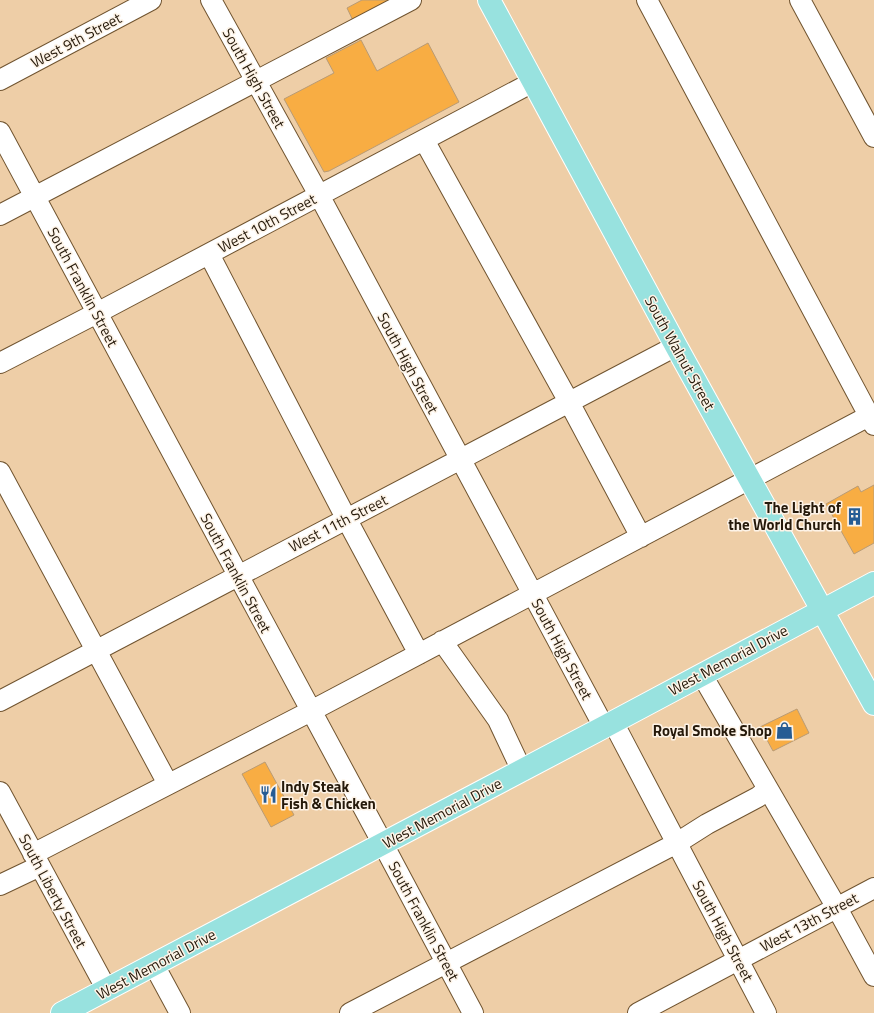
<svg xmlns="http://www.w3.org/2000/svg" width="874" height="1013" viewBox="0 0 874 1013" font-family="'Titillium Web',sans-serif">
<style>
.building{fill:#f8ad43;stroke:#b99b75}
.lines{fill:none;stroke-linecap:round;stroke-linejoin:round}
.minor-casing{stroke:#705430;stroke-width:22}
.major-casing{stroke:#fff;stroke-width:24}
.minor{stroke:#fff;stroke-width:20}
.major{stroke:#98e2df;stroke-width:22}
.labels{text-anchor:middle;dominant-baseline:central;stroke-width:3;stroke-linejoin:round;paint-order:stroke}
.street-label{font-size:15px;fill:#25190a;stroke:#fdf3e7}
.poi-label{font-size:15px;font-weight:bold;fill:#25190a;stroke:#fdf3e7;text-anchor:end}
</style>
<rect width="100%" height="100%" fill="#eecea7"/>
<!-- building -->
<path class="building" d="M362,0h49l-54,29 -10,-21z
M361,40l16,31 51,-28 31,59 -130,69 -5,1 -40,-73 50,-26 -8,-15z
M874,485v58l-20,11 -28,-50 32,-18 3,6z
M797,709l12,24 -36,18 -13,-24z
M265,762l29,53 -23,12 -29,-53z"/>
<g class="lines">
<defs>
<path id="minor" d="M211,0l108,195 285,532
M647,0l227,425
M800,0l74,137
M0,80l151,-80
M0,132l238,443 145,269 90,169
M424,140l145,262 72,135
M0,215l411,-215
M209,254l137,264 73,136
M0,363l97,-50 436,-231
M0,472l168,312
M442,641l56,79 24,51
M702,675l135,233 37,68
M0,701l676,-355
M613,722l153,291
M0,792l107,198
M33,854l278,-143 558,-295
M0,885l40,-19
M154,965l26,48
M350,1013l327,-170 30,-19 51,-27 10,-8
M638,1013l236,-125"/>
<path id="major" d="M489,0l187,346 198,358
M62,1013l542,-286 270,-144"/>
</defs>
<!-- minor casing -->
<use href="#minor" class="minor-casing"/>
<!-- major casing -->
<use href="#major" class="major-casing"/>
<!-- minor -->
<use href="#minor" class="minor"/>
<!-- major -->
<use href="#major" class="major"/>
</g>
<!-- icons -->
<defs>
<symbol id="building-bare" viewBox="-9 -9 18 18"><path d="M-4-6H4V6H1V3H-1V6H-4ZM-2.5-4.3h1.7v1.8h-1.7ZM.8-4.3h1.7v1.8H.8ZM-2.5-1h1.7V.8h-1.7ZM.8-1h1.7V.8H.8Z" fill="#265c94" stroke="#fdf3e7" stroke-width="2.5" paint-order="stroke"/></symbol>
<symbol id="shop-bare" viewBox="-9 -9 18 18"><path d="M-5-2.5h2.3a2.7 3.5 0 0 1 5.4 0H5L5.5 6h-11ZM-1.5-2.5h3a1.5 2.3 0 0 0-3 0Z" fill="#265c94" stroke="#fdf3e7" stroke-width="2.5" paint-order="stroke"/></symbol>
<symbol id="restaurant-bare" viewBox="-9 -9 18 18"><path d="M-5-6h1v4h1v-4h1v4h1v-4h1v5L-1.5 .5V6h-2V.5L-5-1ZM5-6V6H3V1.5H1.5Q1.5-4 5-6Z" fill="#265c94" stroke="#fdf3e7" stroke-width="2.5" paint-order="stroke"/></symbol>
</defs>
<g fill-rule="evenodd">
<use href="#building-bare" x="842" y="504" width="25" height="25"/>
<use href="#shop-bare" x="772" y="718" width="25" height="25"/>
<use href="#restaurant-bare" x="256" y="782" width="25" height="25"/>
</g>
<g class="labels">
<!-- street labels -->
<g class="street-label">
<text transform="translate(76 40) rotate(-28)">West 9th Street</text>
<text transform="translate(254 78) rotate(61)">South High Street</text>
<text transform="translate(267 223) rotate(-28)">West 10th Street</text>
<text transform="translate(83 287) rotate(62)">South Franklin Street</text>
<text transform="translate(680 353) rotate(61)">South Walnut Street</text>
<text transform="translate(408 363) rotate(62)">South High Street</text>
<text transform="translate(338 523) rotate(-27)">West 11th Street</text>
<text transform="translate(236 573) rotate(62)">South Franklin Street</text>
<text transform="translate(562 649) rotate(62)">South High Street</text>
<text transform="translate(728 660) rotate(-28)">West Memorial Drive</text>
<text transform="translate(442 813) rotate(-28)">West Memorial Drive</text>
<text transform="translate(53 891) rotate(62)">South Liberty Street</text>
<text transform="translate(424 921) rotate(62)">South Franklin Street</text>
<text transform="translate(809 922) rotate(-28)">West 13th Street</text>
<text transform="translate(723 931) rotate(62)">South High Street</text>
<text transform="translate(156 964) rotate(-28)">West Memorial Drive</text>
</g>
<!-- poi labels -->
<g class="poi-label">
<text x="841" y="507">The Light of<tspan x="841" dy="17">the World Church</tspan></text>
<text x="772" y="730">Royal Smoke Shop</text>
<text x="281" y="786" text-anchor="start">Indy Steak<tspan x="281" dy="17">Fish &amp; Chicken</tspan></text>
</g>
</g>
</svg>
